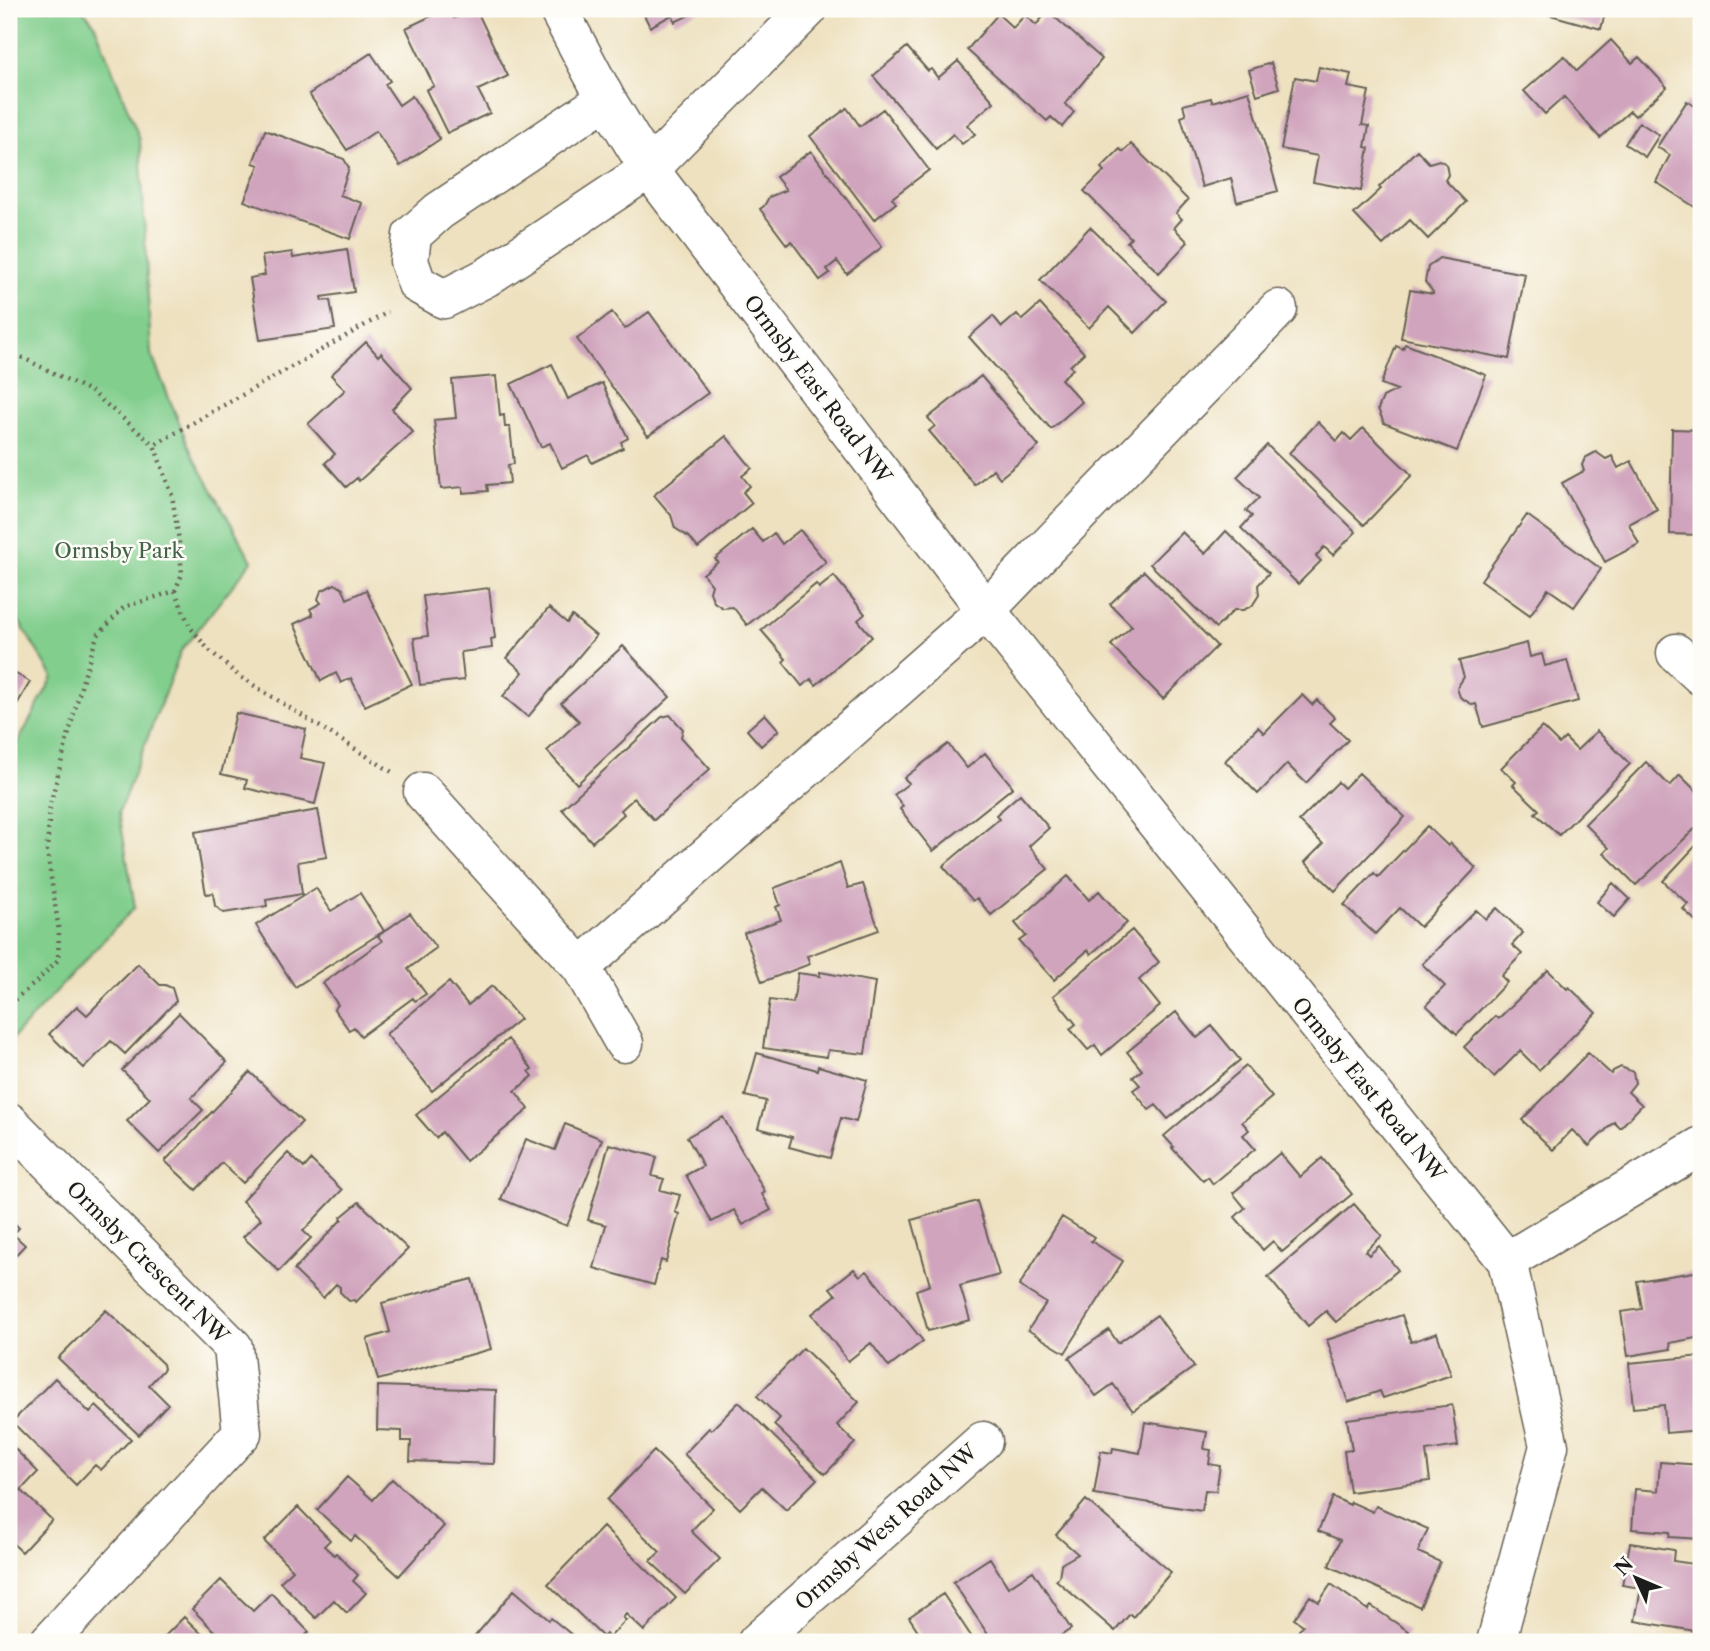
<svg xmlns="http://www.w3.org/2000/svg" width="1710" height="1651" viewBox="0 0 1710 1651" font-family="'Libre Caslon Text',serif">
<style>
.green{fill:#81ce8d;stroke:#4e7554;stroke-width:2}
.building{fill:#d0a4bd}
.lines{fill:none;stroke-linecap:round;stroke-linejoin:round}
.minor-casing{stroke:#666155;stroke-width:41}
.path{stroke:#666155;stroke-width:4.5;stroke-dasharray:2 5;stroke-linecap:butt}
.minor{stroke:#fff;stroke-width:38}
.labels{text-anchor:middle;dominant-baseline:central;stroke-width:5;stroke-linejoin:round;paint-order:stroke}
.street-label{font-size:21px;fill:#1c1c1c;stroke:#fdfcf7}
.park-label{font-size:21px;fill:#446349;stroke:#fdfcf7}
</style>
<rect width="100%" height="100%" fill="#fdfcf7"/>
<filter id="ink" filterUnits="userSpaceOnUse"><feTurbulence type="fractalNoise" baseFrequency=".0143" numOctaves="2"/><feDisplacementMap in="SourceGraphic" scale="14" xChannelSelector="R" yChannelSelector="G"/><feConvolveMatrix kernelMatrix="1 2 1 2 8 2 1 2 1" color-interpolation-filters="sRGB"/></filter>
<filter id="wash" filterUnits="userSpaceOnUse"><feTurbulence type="fractalNoise" baseFrequency=".00686" numOctaves="4" result="noise"/><feDisplacementMap in="SourceGraphic" scale="28" xChannelSelector="R" yChannelSelector="G"/><feGaussianBlur stdDeviation="1.57" result="paint"/><feColorMatrix in="noise" values="0 0 0 0 0 0 0 0 0 0 0 0 0 0 0 0 0 1.4 0 .05"/><feComposite in="paint" operator="in"/></filter>
<g filter="url(#wash)">
<rect width="100%" height="100%" fill="#eee1c0"/>
<!-- green -->
<path class="green" d="M9,9h73l12,14 46,117 11,214 41,100 60,107 -71,90 -62,161 16,95 -126,135v-283l44,-82 -44,-72z"/>
<g id="blocks">
<!-- building -->
<path class="building" d="M446,9h3l5,9 22,-9 32,67 -30,14 12,23 -43,20 -21,-43 8,-4 -28,-58z
M641,9h61l-27,13 -3,-7 -22,12z
M1529,9h77l-5,20z
M1048,11l54,48 -37,45 9,8 -12,15 -11,-10 -4,4 -80,-71 31,-36 15,14 12,-13 11,10z
M1611,40l21,23 7,-6 28,30 -32,29 -5,-5 -30,27 -36,-41 -19,17 -21,-23 40,-35 13,15z
M907,47l21,24 3,-2 7,9 20,-17 36,41 -27,23 8,9 -13,10 -9,-10 -17,15 -63,-73z
M371,53l19,28 -5,3 14,21 13,-9 28,43 -40,27 -24,-35 -29,19 -38,-56z
M1271,63l8,25 -22,7 -8,-25z
M1319,67l32,7 -3,13 21,4 -7,34 7,1 -4,21 4,1 -8,43 -48,-9 5,-26 -37,-7 14,-72 21,4z
M1249,91l29,100 -41,11 -6,-24 -29,9 -21,-70 5,-2 -3,-10 28,-7 1,4z
M1687,101l14,9v101l-45,-29 14,-27 -13,-8z
M847,108l13,18 23,-17 46,61 -37,28 4,5 -22,17 -64,-84z
M1639,122l20,13 -14,22 -20,-13z
M265,130l79,29 5,9 -9,27 22,8 -12,36 -106,-38 15,-36 -6,-2z
M1131,144l57,56 -12,13 6,6 -8,9 14,14 -29,31 -32,-31 4,-4 -47,-47 20,-20 -3,-3 19,-19 3,3z
M1417,150l12,13 10,-3 7,4 2,11 -3,5 21,22 -38,37 -18,-19 -27,25 -29,-31 27,-25 -2,-2z
M811,151l71,96 -35,27 -10,-13 -10,8 3,4 -10,7 -29,-39 -4,4 -27,-36 4,-3 5,-9 17,-7 -10,-13z
M1090,227l76,74 -31,32 -26,-26 -20,21 -49,-48z
M347,249l7,43 -33,5 1,4 8,-1 5,29 -75,11 -10,-62 15,-3 -3,-19 30,-4 1,6z
M1439,258l86,16 -16,85 -108,-21 9,-48 23,4v-2l-8,-10 3,-15z
M1040,304l44,49 -14,13 3,3 -12,10 21,23 -31,27 -82,-92 24,-21 9,11 15,-13 5,6z
M612,312l13,17 24,-17 59,81 -60,43 -71,-97z
M366,342l12,14 3,-3 31,35 -20,21 21,23 -54,49 -2,-3 -11,9 -21,-24 10,-9 -27,-30 37,-34 -14,-15z
M1405,344l81,31 -29,76 -73,-28 -6,-14 5,-12 14,-7 -16,-6 15,-38 7,3z
M552,364l16,35 34,-16 26,55 -7,4 2,6 -31,15 -4,-8 -26,13 -12,-25 -9,4 -30,-63z
M496,376l4,40 4,-1 1,12h5l4,37 -6,1 2,18 -23,2 1,6 -25,2v-6l-22,2 -7,-69 22,-2 -4,-38z
M981,376l58,70 -39,32 -7,-9 -18,16 -46,-54 6,-5 -7,-8z
M1318,422l19,19 7,-8 7,7 12,-12 49,47 -48,50 -75,-72z
M1672,429l29,1v105l-31,-1z
M726,436l26,32 -10,8 8,10 -7,6 9,11 -54,45 -8,-10 -15,-10 -4,-13 -17,-20z
M1267,445l89,87 -23,23 -9,-8 -8,9 5,5 -23,23 -57,-56 11,-12 -6,-5 13,-13 -22,-21z
M1596,452l10,7 6,-3 6,12 13,-7 26,48 -28,15 10,20 -34,18 -43,-79 22,-12 -2,-6 3,-7z
M1527,515l74,54 -27,38 -26,-18 -18,26 -49,-35z
M752,529l11,13 11,-9 8,11 18,-14 26,32 -79,63 -14,-18 -10,1 -9,-6 -4,-10 2,-7 -9,-11 15,-12 -3,-3z
M1226,531l43,42 -11,12 1,10 -7,11 -9,4h-9l-18,18 -66,-64 32,-32 23,22z
M1144,571l73,75 -54,53 -52,-54 21,-19 -22,-22z
M834,576l31,38 -7,6 14,17 -56,48 -5,-6 -9,7 -19,-24 3,-3 -25,-29 55,-46 3,4z
M335,584l8,5 4,10 19,-9 46,94 -47,22 -14,-28 -10,5 -5,-10 -15,8 -27,-57 19,-9 -3,-6 11,-6 -3,-4 3,-8z
M489,588l6,50 -4,1 1,9 -31,4 3,28 -44,5 -6,-47 14,-2 -5,-40z
M549,608l18,15 5,-7 24,20 -68,81 -25,-21 20,-24 -16,-14z
M1527,643l3,14 12,-3 3,12 22,-6 11,41 -95,26 -7,-23 -3,1 -13,-8 -3,-9 7,-11 -5,-16z
M623,646l47,51 -93,87 -30,-33 32,-30 -18,-18z
M9,670l21,12 -21,36z
M1302,695l10,10 5,-5 18,18 -5,5 18,17 -42,43 -19,-19 -29,30 -33,-33 33,-34 6,6z
M236,713l70,16 -6,29 25,5 -10,41 -70,-16 2,-8 -26,-6z
M765,714l14,16 -18,16 -14,-16z
M670,715l13,14 -2,8 29,32 -56,51 -20,-22 -13,12 3,4 -32,28 -30,-33 100,-92z
M1542,727l17,17 6,-6 12,12 20,-19 33,33 -71,71 -24,-22 4,-3 -26,-25 3,-3 -15,-14z
M948,744l19,24 18,-15 28,34 -80,64 -33,-42 3,-3 -9,-11 15,-12 -5,-5z
M1646,762l24,24 10,-11 21,21v27l-65,62 -32,-32 5,-5 -24,-24z
M1359,773l46,44 -70,74 -30,-29 18,-18 -24,-23 39,-39 6,6z
M1020,794l29,34 -20,18 19,23 -57,46 -14,-17 -4,3 -30,-35 56,-47 -3,-4z
M318,810l9,47 -29,5 4,32 -36,6 1,6 -43,7 -9,-7 -2,-13 -7,1 -11,-62z
M1427,826l21,20 2,-3 26,25 -56,59 -20,-19 -25,26 -31,-29 30,-32 4,4z
M1701,840v86l-18,-17 5,-5 -25,-23z
M840,863l8,25 15,-4 16,46 -72,26 3,8 -48,18 -18,-49 37,-13 -5,-13 4,-2 -6,-17z
M1068,876l21,24 10,-9 28,32 -36,31 -3,-4 -34,30 -35,-39 7,-5 -11,-13z
M1613,883l17,16 -16,18 -17,-15z
M316,888l15,23 29,-18 24,38 -89,56 -39,-62z
M1497,908l26,25 -11,12 10,9 -21,22 6,6 -50,52 -31,-29 19,-19 -23,-22 54,-54 10,9z
M410,913l26,35 -28,21 18,25 -11,7 -2,-3 -52,38 -7,-9 -5,3 -15,-21 4,-4 -15,-22 59,-42 -4,-5z
M1132,930l27,32 -20,18 21,26 -58,49 -7,-10 -7,5 -18,-21 6,-5 -23,-28z
M138,964l22,21h5l7,3 4,13 -51,53 -14,-13 -27,27 -35,-34 28,-28 10,9z
M1548,970l19,19 2,-2 27,26 -57,57 -19,-19 -26,26 -30,-30 31,-31 3,3z
M820,972l55,10 -10,72 -37,-4 -1,7 -64,-9 7,-48 23,3 5,-30 22,3z
M449,982l19,23 24,-19 28,33 -88,72 -46,-57z
M1176,1012l21,26 15,-12 28,34 -72,59 -12,-14 -7,5 -16,-20 7,-5 -7,-8 9,-7 -15,-18z
M179,1013l48,49 -36,36 12,12 -44,43 -32,-32 23,-23 -28,-28z
M508,1039l24,30 -3,2 4,5 -18,15 14,18 -63,52 -24,-29 -6,6 -20,-23z
M757,1053l60,17 1,-4 49,14 -11,42 -15,-4 -11,40 -41,-11 3,-10 -34,-9 8,-27 -21,-5z
M1588,1053l23,21 2,-3 8,-4 12,5 2,11 -7,9 14,13 -22,23 -6,-6 -25,24 -17,-16 -19,20 -31,-30z
M1246,1066l26,31 -30,25 7,8 -6,5 12,14 -42,35 -5,-7 -5,4 -31,-33 2,-1 -10,-11z
M250,1072l52,50 -59,61 -21,-20 -26,27 -31,-29z
M723,1117l42,75 -3,2 9,16 -28,15 -9,-15 -22,12 -26,-47 17,-9 -16,-29z
M565,1124l37,15 -35,87 -66,-27 25,-60 29,11z
M609,1144l48,13 -5,19 12,3 -4,11 20,5 -5,17 4,2 -13,48 -5,-2 -7,25 -60,-17 12,-43 -18,-5z
M288,1153l16,15 7,-8 31,30 -39,41 8,7 -32,33 -36,-34 18,-18 -19,-18z
M1280,1153l20,24 22,-19 30,36 -70,58 -9,-11 -10,9 -28,-33 10,-9 -12,-15z
M977,1201l22,74 -39,11 10,34 -42,11 -12,-41 14,-5 -18,-65z
M359,1202l49,47 -52,53 -2,-2 -5,1 -9,-9v-5l-4,-3 -13,14 -29,-28 48,-51 -1,-2z
M1354,1204l28,32 -17,15 4,4 10,-9 19,24 -62,52 -10,-11 -18,15 -40,-49z
M1062,1217l32,20 -3,4 32,20 -58,92 -37,-23 18,-27 -27,-17z
M9,1218l10,10 -6,6 12,11 -16,17z
M854,1269l6,7 7,-5 56,70 -34,26 -18,-24 -23,18 -36,-47 24,-19 -6,-7z
M1701,1271v66l-31,6 1,6 -43,7 -7,-44 21,-3 -5,-28z
M472,1279l19,70 -113,31 -11,-41 23,-7 -8,-29z
M106,1310l57,54 1,5 -15,16 19,19 -29,31 -81,-77z
M1157,1315l37,52 -61,44 -20,-27 -17,12 -27,-38 40,-28 9,13z
M1402,1315l9,27 26,-9 14,42 -68,23 -3,-7 -32,11 -21,-62z
M803,1348l56,54 -22,23 18,18 -30,31 -51,-49 6,-7 -23,-22z
M1701,1356v74l-35,3 -2,-28 -31,3 -4,-45z
M55,1378l35,35 6,-7 35,33 -30,31 -6,-5 -19,20 -64,-63z
M378,1386l118,4 -2,74 -84,-3 1,-20h-9v-10l-25,-1z
M739,1402l78,77 -31,31 -24,-23 -22,22 -56,-55 25,-26 2,2z
M1452,1405l6,41 -32,5 4,30 -80,11 -6,-41 8,-1 -5,-31z
M1145,1422l62,10 -3,17 7,1 -2,14 11,2 -4,25 -11,-1 -3,21 -108,-17 7,-43 11,2 1,-5 27,5z
M9,1443l29,29 -17,18 31,30 -30,32 -13,-12z
M654,1451l59,57 -22,23 29,28 -35,35 -35,-33 10,-9 -53,-52z
M1660,1462l41,3v74l-32,-2 1,-5 -38,-3 3,-40 23,2z
M347,1477l26,23 19,-21 52,47 -45,50 -44,-40 -4,5 -34,-31z
M1333,1497l17,8 1,-3 22,10 3,-6 52,23 -10,23 22,10 -20,45 -91,-41 11,-26 -22,-9z
M1086,1500l85,72 -38,45 -3,-3 -15,17 -59,-51 3,-3 2,-13 17,-10 -22,-19z
M298,1507l32,33 -6,6 10,9 2,-2 22,22 -5,6 13,12 -19,20 -13,-13 -18,18 -36,-36 13,-12 -29,-29z
M603,1527l73,71 -32,33 -18,-17 -3,4 3,2 -17,18 -3,-4 -3,3 -55,-53z
M1630,1543l44,7 -1,11 28,4v67l-66,-11 6,-33 -19,-3z
M990,1558l18,29 25,-16 38,58 -20,13h-58l-40,-60z
M221,1580l32,31 18,-18 38,39 -10,10h-74l-33,-33z
M1331,1584l37,26 3,-4 37,25 -7,11h-105l-4,-2 11,-15 -9,-6 16,-23 9,6z
M514,1590l35,30 2,-2 26,21 -4,3h-100l-2,-1z
M943,1594l32,48h-60l7,-5 -13,-20z
M184,1617l26,25h-51z"/>
</g>
</g>
<g filter="url(#ink)">
<use href="#blocks" fill-opacity="0" stroke="#666155" stroke-width="2"/>
<g class="lines">
<defs>
<path id="minor" d="M558,9l48,90 43,70 337,441 521,651 42,185 -53,196
M606,99l-167,112 -27,24 -3,26 8,23 27,15 43,-22 162,-108 159,-160
M1676,653l25,23
M423,792l158,175 43,76
M581,967l405,-357 292,-301
M9,1122l224,225 9,86 -193,209
M1507,1261l194,-115
M757,1642l226,-201"/>
</defs>
<!-- minor casing -->
<use href="#minor" class="minor-casing"/>
<!-- path -->
<path class="path" d="M9,351l83,41 62,53
M175,591l7,-17 -3,-33 -7,-46 -18,-50 234,-133
M9,1004l25,-20 24,-24 1,-29 -12,-80 3,-46 32,-122 15,-47 27,-29 51,-16 15,36 18,22 31,27 153,96"/>
<!-- minor -->
<use href="#minor" class="minor"/>
</g>
</g>
<g class="labels">
<!-- street labels -->
<g class="street-label">
<text transform="translate(818 389) rotate(53)">Ormsby East Road NW</text>
<text transform="translate(1369 1089) rotate(51)">Ormsby East Road NW</text>
<text transform="translate(148 1262) rotate(45)">Ormsby Crescent NW</text>
<text transform="translate(886 1527) rotate(-42)">Ormsby West Road NW</text>
</g>
<!-- park labels -->
<g class="park-label">
<text x="119" y="550">Ormsby Park</text>
</g>
</g>
<!-- margin -->
<rect width="1710" height="1651" fill="none" stroke="#fdfcf7" stroke-width="35"/>
<!-- north arrow -->
<g transform="translate(1636 1578) rotate(314)" stroke="#fdfcf7" stroke-width="5" paint-order="stroke">
<path d="M0-5L12 26L0 18L-12 26Z" fill="#1c1c1c"/>
<text y="-10" font-size="19" font-weight="bold" text-anchor="middle" fill="#1c1c1c">N</text>
</g>
</svg>
